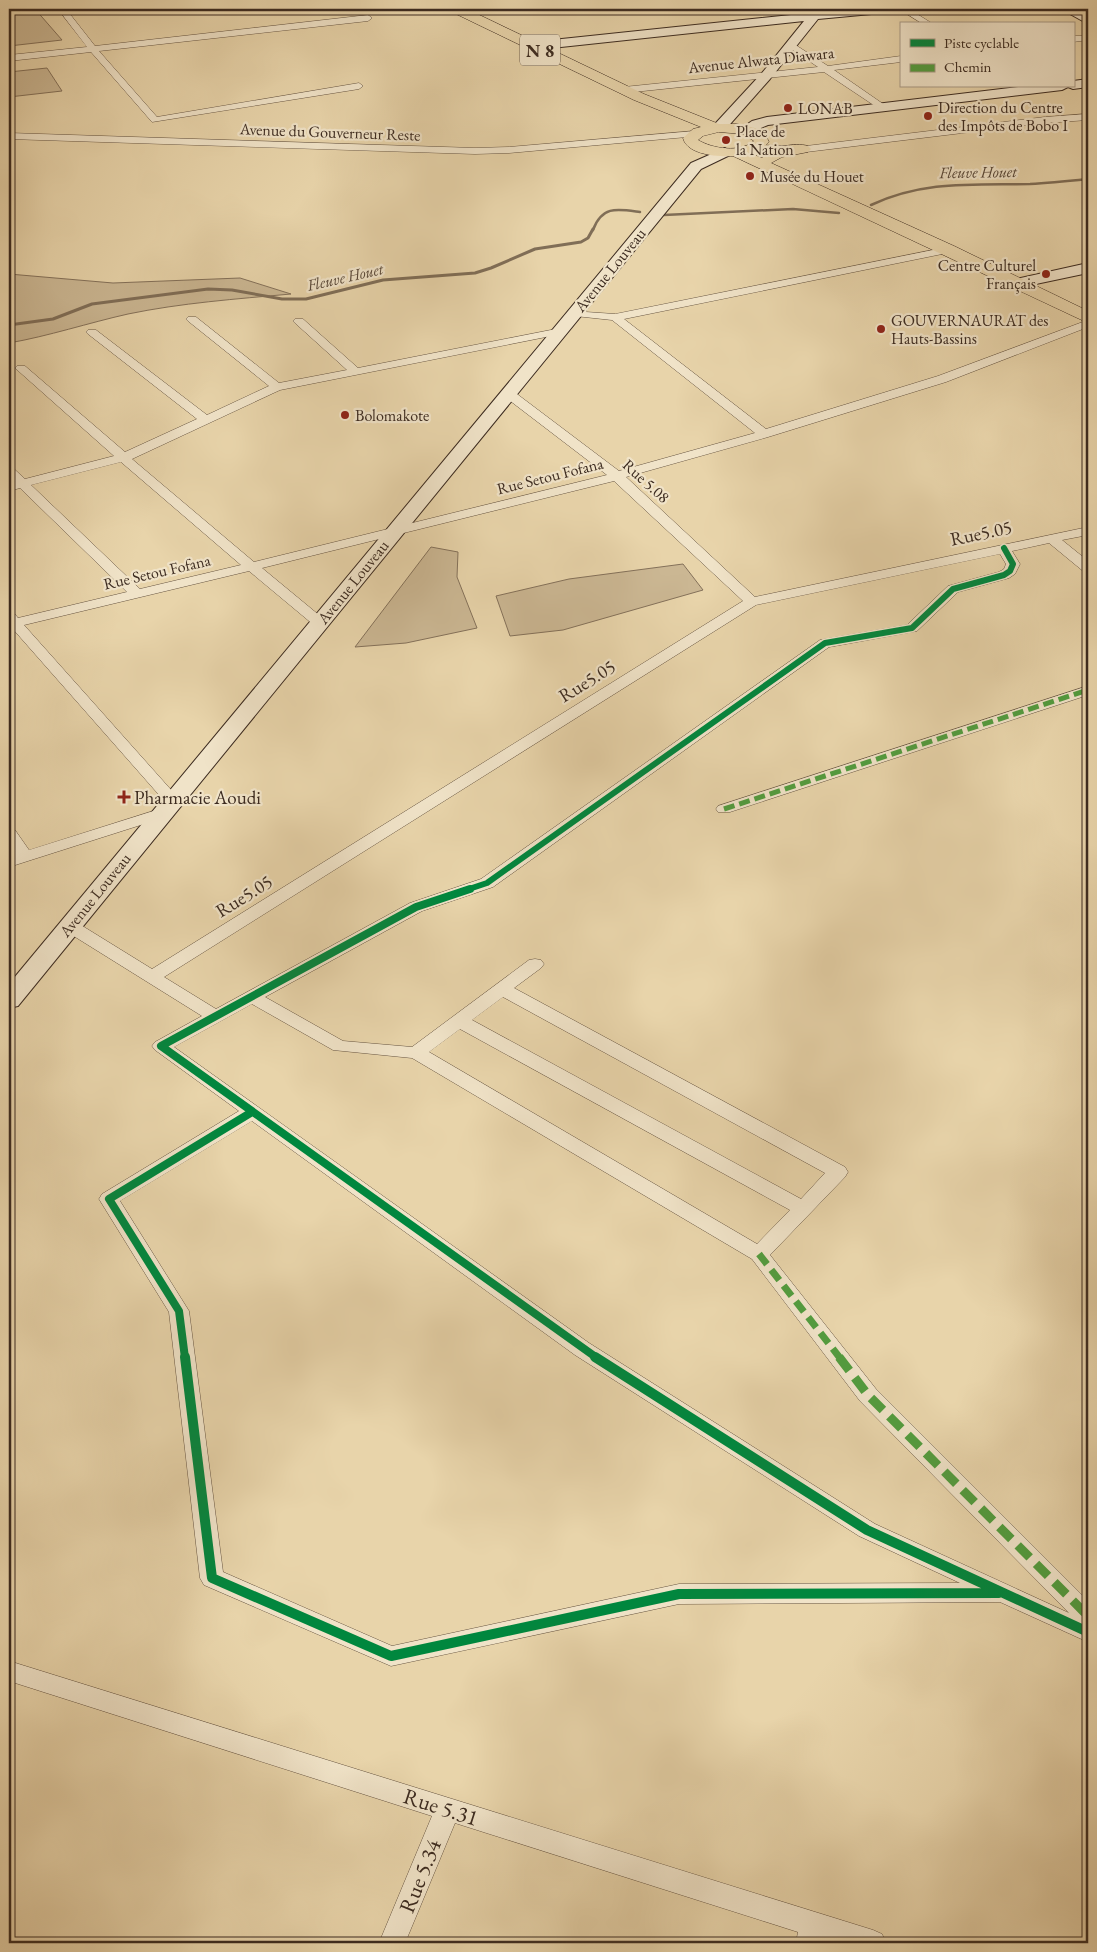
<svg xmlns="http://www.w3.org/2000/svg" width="1097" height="1952" viewBox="0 0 1097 1952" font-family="'EB Garamond',serif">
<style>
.green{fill:#cbb793;stroke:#84715a}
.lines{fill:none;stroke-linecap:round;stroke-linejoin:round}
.stream-far1{stroke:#806e57;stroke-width:2.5}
.stream{stroke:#806e57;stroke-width:3}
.street-casing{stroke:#675542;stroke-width:1}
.secondary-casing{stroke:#3c2b20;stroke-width:2}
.highway-casing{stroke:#3c2b20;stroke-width:1}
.street{fill:#f0e3c8;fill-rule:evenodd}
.secondary{fill:#f0e3c8;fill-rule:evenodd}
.highway{fill:#e8d4aa;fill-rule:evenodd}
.quiet-far2{stroke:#529d3f;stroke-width:5;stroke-dasharray:11 5;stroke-linecap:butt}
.quiet-far1{stroke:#529d3f;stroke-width:7;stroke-dasharray:13 7;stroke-linecap:butt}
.quiet{stroke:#529d3f;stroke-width:9;stroke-dasharray:17 9;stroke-linecap:butt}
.cycleway-far2-casing{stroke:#f0e3c8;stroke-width:9}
.cycleway-far1-casing{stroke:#f0e3c8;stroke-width:11}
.cycleway-casing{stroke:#f0e3c8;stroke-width:13}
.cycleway-far2{stroke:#00873e;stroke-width:6}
.cycleway-far1{stroke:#00873e;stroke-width:8}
.cycleway{stroke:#00873e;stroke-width:10}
.poi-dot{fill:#8f2418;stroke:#f0e3c8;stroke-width:2}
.labels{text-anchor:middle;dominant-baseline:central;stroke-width:4.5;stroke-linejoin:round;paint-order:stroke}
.far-street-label{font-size:16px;fill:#3c2b20;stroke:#f0e3c8}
.far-poi-label{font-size:16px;fill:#3c2b20;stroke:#f0e3c8;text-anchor:start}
.far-water-label{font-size:16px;font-style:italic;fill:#584737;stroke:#f0e3c8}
.shield{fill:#f0e3c8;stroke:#726252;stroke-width:1}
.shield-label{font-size:18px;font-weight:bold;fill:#3c2b20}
.street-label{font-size:19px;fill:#3c2b20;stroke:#f0e3c8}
.poi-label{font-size:19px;fill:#3c2b20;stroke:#f0e3c8;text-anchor:start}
.near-street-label{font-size:22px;fill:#3c2b20;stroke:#f0e3c8}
</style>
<rect width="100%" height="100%" fill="#e8d4aa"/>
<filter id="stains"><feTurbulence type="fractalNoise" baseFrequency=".004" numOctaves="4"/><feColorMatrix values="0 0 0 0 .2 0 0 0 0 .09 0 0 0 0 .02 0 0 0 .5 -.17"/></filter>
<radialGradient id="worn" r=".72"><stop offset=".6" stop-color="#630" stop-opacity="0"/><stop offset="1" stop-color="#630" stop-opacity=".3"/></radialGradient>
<!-- green -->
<path class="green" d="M9,9h26l27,31 -53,6z
M47,68l15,23 -53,6v-25z
M9,274l104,9 127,-5 51,16c-55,5 -110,9 -163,20 -40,9 -79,22 -119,29z
M431,547l27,5 -1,25 20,51 -71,15 -51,4z
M683,564l20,26 -140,40 -53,6 -14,-40 73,-17z"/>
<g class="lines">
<!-- stream-far1 -->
<path class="stream-far1" d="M871,205c53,-25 103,-20 159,-21 20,-1 39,-3 58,-5
M664,215l129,-6 46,4
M593,230c9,-25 25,-21 47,-18"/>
<!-- stream -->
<path class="stream" d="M9,325l44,-6 39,-15 116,-15 24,1 50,9h24l77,-19 92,-7 16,-5 44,-19 46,-7 7,-4 5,-9"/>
<defs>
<path id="street" d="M58,9h8l29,37 273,-31 4,3 -4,3 -269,30 58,66 202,-34 4,3 -4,3 -207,33 -61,-70 -82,9v-6l78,-8z
M899,9h10l24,15h-10z
M1073,36h15v4l-15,2z
M791,42l37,24 73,-10v6l-67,8 55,38 -2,2h-6l-57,-38 -200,21 -5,-3 5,-3 194,-20 -30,-20 -1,-2z
M1088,114v6l-43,3 -239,29 -51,-1 -5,-3 5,-3 51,1 239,-29z
M695,131l5,3 -2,2 -189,17 -34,1 -466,-15v-6l466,15 34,-1z
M948,247l5,3 -1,2 -328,67 142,110 172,-53 150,-56v7l-142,55 -178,55 -142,40 129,120 333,-70v8l-26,5 26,21v11l-5,-1 -34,-28 -37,8 8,13 -5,10 -6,4 -51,14 -41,39 -88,16 -336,240 -71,24 -157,86 78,44 69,6 117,-87 6,-1 6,1 3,4 -3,4 -27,20 331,179 3,5 -3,5 -75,78 106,134 212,212v41l-88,-40 -321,2 -288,62 -187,-81 -4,-7 -31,-266 -70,-113 3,-5 137,-83 -84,-61 -3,-4 3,-4 47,-26 -138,-86 -3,-4 3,-4h12l76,47 591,-368 -129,-120 -352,87 63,52 2,3 -2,3h-10l-66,-55 -225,54 157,176 -2,3h-12l-155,-176h-3v-16l5,1 4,5 109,-26 -107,-104 -11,3v-8l4,-1 -4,-4v-11l4,1 12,11 89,-23 -99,-88 2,-2h8l100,86 72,-33 -109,-85 -2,-2 2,-2h8l111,85 62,-29 -81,-65 -2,-2 2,-2h8l83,66 68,-13 -52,-47 -2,-2 2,-2h8l55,49 203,-40 4,1 2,2 -6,3 -281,56 -148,69 122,103 353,-87 -102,-78 -2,-3 2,-3h8l106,80 136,-38 -143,-113 -37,-4 -6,-3 2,-2 44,3zM121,462l120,103 -101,24 -109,-104zM1000,554l6,10 -2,5 -5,3 -51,14 -41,39 -87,15 -339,239 -71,24 -194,106 -52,-32 592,-372zM503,997l322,176 -24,26 -329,-179zM252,1004l81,46 79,8 340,201 108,142 209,212 -194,-89 -286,-181 -415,-296zM460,1029l330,181 -33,34 -328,-192zM252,1121l323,234 284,181 101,47 -281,1 -287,62 -169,-74 -34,-261 -69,-110z
M1088,686v9l-358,117h-12l-2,-3 2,-3z
M163,808l6,2 2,3 -2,3 -160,51v-10l6,-2 -6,-10v-17l6,2 14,20z
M9,1661l864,269 9,4 4,9h-52l-11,-3 -1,3h-26l2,-11 -343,-109 -50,120h-26l53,-127 -423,-135z"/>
<path id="secondary" d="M814,9h10v3l27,-3h37l-6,4 -64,6 -48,60 -46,52h-10l-2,-3 2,-3 48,-52 42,-52 -271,29 -6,-4 6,-4 277,-29z
M1061,9h14l13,6v9z
M1088,79v8l-15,2 -5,-2 -6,3 -294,35 -22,9 -7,-4 13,-9 15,-4 260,-31h46v-5z
M725,148l7,4 -2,3 -29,14 -683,837 -9,2v-24l682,-821z
M1088,263v10l-71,15 -5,-2 -3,-3 3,-3z"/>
<path id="highway" d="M451,9h16l177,85 75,30h18l18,4 10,6 4,8 -8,8 -9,4 10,4c9,-11 33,-16 46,-12l3,3 -3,3 -26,5 -11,6 183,83 134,65v12l-355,-167c-14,1 -46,-1 -50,-18l10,-9 8,-2 -67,-27 -182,-88zM719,132l24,2 11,7c-14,12 -41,8 -56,-1l5,-4z"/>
</defs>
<!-- street casing -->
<use href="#street" class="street-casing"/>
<!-- secondary casing -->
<use href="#secondary" class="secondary-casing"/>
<!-- highway casing -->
<use href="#highway" class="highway-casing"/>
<!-- street -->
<use href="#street" class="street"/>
<!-- secondary -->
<use href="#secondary" class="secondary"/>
<!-- highway -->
<use href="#highway" class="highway"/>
<!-- quiet-far2 -->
<path class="quiet-far2" d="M724,809l364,-119"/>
<!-- quiet-far1 -->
<path class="quiet-far1" d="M759,1254l81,104"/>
<!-- quiet -->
<path class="quiet" d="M839,1357l29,38 220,221"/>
<defs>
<path id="cycleway-far2" d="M466,890l21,-7 338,-240 87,-15 41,-39 51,-14 6,-4 3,-7 -9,-16"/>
<path id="cycleway-far1" d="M470,889l-54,18 -255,139 436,312
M185,1358l-6,-47 -70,-112 143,-87"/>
<path id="cycleway" d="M185,1357l27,221 179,78 288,-62 320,-1
M595,1357l272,173 221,102"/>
</defs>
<!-- cycleway-far2 casing -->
<use href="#cycleway-far2" class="cycleway-far2-casing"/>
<!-- cycleway-far1 casing -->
<use href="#cycleway-far1" class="cycleway-far1-casing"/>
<!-- cycleway casing -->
<use href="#cycleway" class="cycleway-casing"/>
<!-- cycleway-far2 -->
<use href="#cycleway-far2" class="cycleway-far2"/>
<!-- cycleway-far1 -->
<use href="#cycleway-far1" class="cycleway-far1"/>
<!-- cycleway -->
<use href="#cycleway" class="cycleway"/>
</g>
<!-- markers -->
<g class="poi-dot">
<circle cx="788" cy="108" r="5"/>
<circle cx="928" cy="116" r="5"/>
<circle cx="726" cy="140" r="5"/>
<circle cx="750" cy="176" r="5"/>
<circle cx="1046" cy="274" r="5"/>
<circle cx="881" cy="329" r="5"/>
<circle cx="345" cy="415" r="5"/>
<path d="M121.5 789.5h5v5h5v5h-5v5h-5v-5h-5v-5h5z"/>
</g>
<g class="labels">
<!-- far-street labels -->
<g class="far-street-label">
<text transform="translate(761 60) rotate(-6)">Avenue Alwata Diawara</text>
<text transform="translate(330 132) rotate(2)">Avenue du Gouverneur Reste</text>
<text transform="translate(610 270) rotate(-51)">Avenue Louveau</text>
<text transform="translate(550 476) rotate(-14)">Rue Setou Fofana</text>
<text transform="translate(646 481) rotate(42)">Rue 5.08</text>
<text transform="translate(157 572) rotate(-13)">Rue Setou Fofana</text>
<text transform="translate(353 582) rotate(-51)">Avenue Louveau</text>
<text transform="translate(95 895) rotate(-51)">Avenue Louveau</text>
</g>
<!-- far-poi labels -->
<g class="far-poi-label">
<text x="938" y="107">Direction du Centre<tspan x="938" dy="18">des Impôts de Bobo I</tspan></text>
<text x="798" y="108">LONAB</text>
<text x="736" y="131">Place de<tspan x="736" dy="18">la Nation</tspan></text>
<text x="760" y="176">Musée du Houet</text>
<text x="1036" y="265" text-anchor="end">Centre Culturel<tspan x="1036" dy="18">Français</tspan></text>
<text x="891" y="320">GOUVERNAURAT des<tspan x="891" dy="18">Hauts-Bassins</tspan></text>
<text x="355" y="415">Bolomakote</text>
</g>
<!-- far-water labels -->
<g class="far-water-label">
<text transform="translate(978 172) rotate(-1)">Fleuve Houet</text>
<text transform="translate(345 277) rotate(-13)">Fleuve Houet</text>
</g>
<!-- shield labels -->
<rect class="shield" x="520" y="34.5" width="40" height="31" rx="4"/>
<g class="shield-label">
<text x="540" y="50">N 8</text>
</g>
<!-- street labels -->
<g class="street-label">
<text transform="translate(981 533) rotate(-12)">Rue5.05</text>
<text transform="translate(587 681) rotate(-32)">Rue5.05</text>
<text transform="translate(244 896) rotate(-32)">Rue5.05</text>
</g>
<!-- poi labels -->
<g class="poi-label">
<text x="134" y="797">Pharmacie Aoudi</text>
</g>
<!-- near-street labels -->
<g class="near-street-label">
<text transform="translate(441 1807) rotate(18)">Rue 5.31</text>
<text transform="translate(420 1876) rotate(-68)">Rue 5.34</text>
</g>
</g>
<!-- margin -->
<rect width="1097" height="1952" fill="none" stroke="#e8d4aa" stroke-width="30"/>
<rect x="10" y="10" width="1077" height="1932" fill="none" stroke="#3c2b20" stroke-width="2.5"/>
<rect x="15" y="15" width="1067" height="1922" fill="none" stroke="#3c2b20"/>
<!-- legend -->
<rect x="900" y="22" width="175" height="65" fill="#f0e3c8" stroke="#a89985"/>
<rect x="910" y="39" width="25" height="8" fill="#00873e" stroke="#a89985"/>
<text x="944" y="48" font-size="15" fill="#3c2b20">Piste cyclable</text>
<rect x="910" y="64" width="25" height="8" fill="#529d3f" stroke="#a89985"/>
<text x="944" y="72" font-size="15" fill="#3c2b20">Chemin</text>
<rect width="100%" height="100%" filter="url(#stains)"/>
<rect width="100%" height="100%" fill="url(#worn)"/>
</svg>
